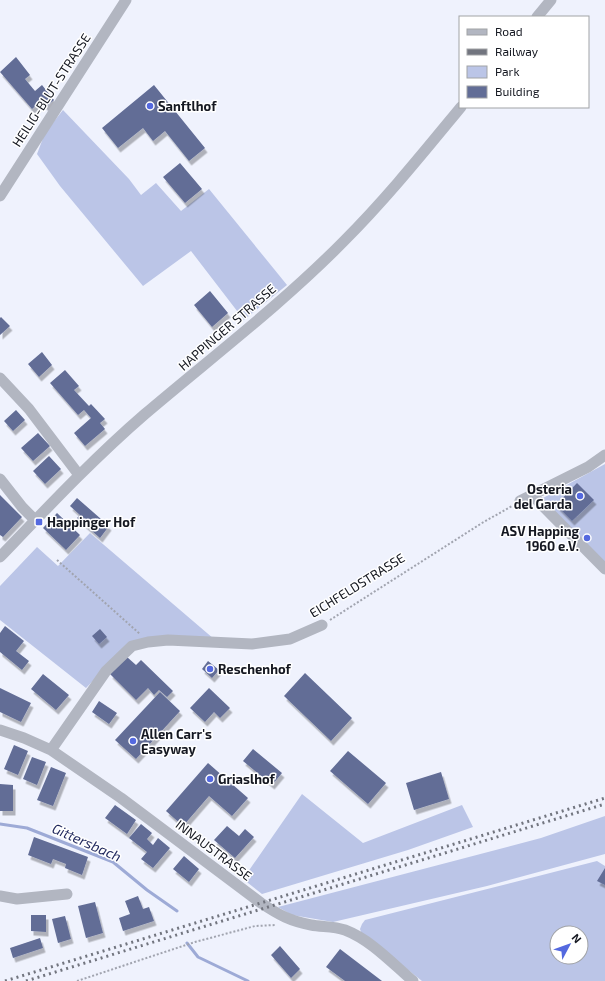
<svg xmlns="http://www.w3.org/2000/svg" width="605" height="981" viewBox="0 0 605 981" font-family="'Exo 2',sans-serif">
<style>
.green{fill:#bbc5e7;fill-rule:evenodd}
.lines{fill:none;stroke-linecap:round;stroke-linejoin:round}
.stream{stroke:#9daad6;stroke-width:3}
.building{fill:#626d96;filter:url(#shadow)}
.path{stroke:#a1a4af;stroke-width:2;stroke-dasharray:2 2;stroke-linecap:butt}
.minor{stroke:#b2b6c1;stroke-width:11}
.rail{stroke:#72757f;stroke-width:3;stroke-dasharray:2 4;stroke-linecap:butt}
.poi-dot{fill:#5469df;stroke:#fff;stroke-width:1.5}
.labels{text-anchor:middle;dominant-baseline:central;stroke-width:3;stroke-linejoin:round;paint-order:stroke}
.street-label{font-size:13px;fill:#151821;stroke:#fff}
.poi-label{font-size:13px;font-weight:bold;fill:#151821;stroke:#fff;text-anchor:start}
.water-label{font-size:14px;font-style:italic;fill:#1d255b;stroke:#fff}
</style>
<defs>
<filter id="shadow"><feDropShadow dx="2.5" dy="4.5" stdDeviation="0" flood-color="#0004"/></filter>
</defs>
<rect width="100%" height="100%" fill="#eff2fd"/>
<!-- green -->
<path class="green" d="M63,110l66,69 12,16 15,-12 25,28 28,-22 78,96 -43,35 -53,-69 -48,35 -83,-100 -23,-32 8,-21z
M605,464v108l-71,-69z
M90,533l124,106 -85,5 -43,44 -86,-68v-34l37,-39 21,19z
M302,794l61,49 99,-38 11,22 -65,23 -146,44 -19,-15z
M605,816v38l-118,32 -154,36 -41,-7 -14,-8 263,-69z
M597,861l8,5v115h-183l-61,-49 -1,-3 2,-5 3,-4zM557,933h24v24h-24z"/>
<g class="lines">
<!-- stream -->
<path class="stream" d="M0,824l27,4 86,34 34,28 30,21
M187,943l11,14 50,24"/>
</g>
<!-- building -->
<path class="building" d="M16,57l14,18 -5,4 10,12 7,-6 12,15 -8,7 -5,-6 -9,8 -32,-37z
M154,85l51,63 -16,13 -24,-30 -12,10 -10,-13 -25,20 -16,-20z
M180,163l22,26 -17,14 -22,-26z
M210,291l18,22 -16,14 -18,-22z
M1,317l9,9 -10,9v-17z
M42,352l10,13 -13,12 -11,-13z
M65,370l14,16 -5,4 15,16 2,-2 14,15 -5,4 5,6 -20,17 -11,-13 17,-15 -7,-8 -6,5 -28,-32z
M16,410l9,10 -12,11 -9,-10z
M38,433l12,13 -17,15 -12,-13z
M49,456l12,13 -16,15 -12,-13z
M577,483l17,17 -22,21 -16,-16z
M0,495l22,22 -19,20 -3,-2z
M77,498l32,28 -9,12 -23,-20 3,-3 -10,-9z
M57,513l23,22 -14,15 -23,-22z
M5,626l19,15 -8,10 13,10 -7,9 -22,-18v-19z
M100,629l7,8 -8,7 -7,-8z
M127,657l9,8 5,-5 32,31 -6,6 -8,-7 -5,5 -6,-7 -12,12 -26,-26z
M208,661l11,9 -7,8 -10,-9z
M305,673l47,45 -21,23 -47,-45z
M43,674l26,21 -13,15 -25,-21z
M0,688l31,15 -10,19 -21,-10z
M209,688l21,20 -10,10 -6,-6 -9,10 -15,-14z
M160,692l20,19 -44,48 -21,-19z
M99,701l18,12 -8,11 -17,-12z
M14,745l14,6 -10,24 -14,-6z
M253,749l29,24 -10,12 -29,-24z
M348,751l38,32 -18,21 -38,-33z
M32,757l14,5 -9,23 -14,-6z
M208,763l40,35 -16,18 -23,-20 -26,30 -17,-15z
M51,767l15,6 -13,33 -16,-6z
M441,772l8,27 -35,11 -8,-27z
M0,784l13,1v26h-13z
M115,805l21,15 -9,14 -22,-16z
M141,824l11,9 -5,6 6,6 5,-7 12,10 -17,20 -12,-9 6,-7 -18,-14z
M227,826l12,10 6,-7 9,8 -19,21 -21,-18z
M34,837l54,20 -6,18 -17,-7 1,-4 -13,-5 -2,5 -23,-9z
M184,856l15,13 -10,13 -16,-13z
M605,868v17l-8,-4z
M138,896l5,13 6,-2 5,14 -31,10 -4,-13 11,-4 -5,-13z
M95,902l8,31 -17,5 -8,-32z
M31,915h15v17l-15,-1z
M65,916l6,23 -13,4 -6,-24z
M40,938l3,10 -30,10 -3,-10z
M280,946l20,23 -9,9 -20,-23z
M340,949l42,32h-37l-19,-14z"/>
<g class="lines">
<!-- path -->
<path class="path" d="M57,560l83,74
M330,620l152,-97 30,-17
M77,981l118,-39 60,-16 21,-1"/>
<!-- minor -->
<path class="minor" d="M537,17l14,-17
M0,196l126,-196
M0,378l29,31 50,66
M0,479l22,28 13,13
M532,495l73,74
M520,501l68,-34 17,-12
M0,557c47,-49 94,-99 145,-143 67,-57 137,-110 199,-173 42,-42 79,-88 117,-134
M0,730l24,8 27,12 70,48 140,105c18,12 29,18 50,22 11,2 23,1 34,5 26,10 47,33 68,51
M51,750l55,-79 26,-25 16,-4 20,-2 84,4 38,-5 32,-14
M0,896l17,3 50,-5"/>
<!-- rail -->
<path class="rail" d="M5,981l600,-183
M26,981l579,-177"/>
</g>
<!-- markers -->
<g class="poi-dot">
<circle cx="150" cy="106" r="4"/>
<circle cx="580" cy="496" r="4"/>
<rect x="35" y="518" width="8" height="8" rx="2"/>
<circle cx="587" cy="538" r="4"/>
<circle cx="210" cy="669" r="4"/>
<circle cx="133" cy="741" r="4"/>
<circle cx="210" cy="779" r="4"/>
</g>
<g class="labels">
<!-- street labels -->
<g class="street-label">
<text transform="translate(51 90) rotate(-57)">HEILIG-BLUT-STRASSE</text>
<text transform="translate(227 327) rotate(-41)">HAPPINGER STRASSE</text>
<text transform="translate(357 585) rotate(-32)">EICHFELDSTRASSE</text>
<text transform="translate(214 850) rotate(37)">INNAUSTRASSE</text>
</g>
<!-- poi labels -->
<g class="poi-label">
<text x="158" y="106">Sanftlhof</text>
<text x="572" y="489" text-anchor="end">Osteria<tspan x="572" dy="15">del Garda</tspan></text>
<text x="47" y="522">Happinger Hof</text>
<text x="579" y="531" text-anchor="end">ASV Happing<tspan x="579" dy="15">1960 e.V.</tspan></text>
<text x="218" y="669">Reschenhof</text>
<text x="141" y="734">Allen Carr's<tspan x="141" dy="15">Easyway</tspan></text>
<text x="218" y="779">Griaslhof</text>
</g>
<!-- water labels -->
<g class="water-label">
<text transform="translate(87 842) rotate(24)">Gittersbach</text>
</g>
</g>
<!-- legend -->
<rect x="459" y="16" width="130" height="92" fill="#ffffff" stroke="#a1a3a6"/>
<rect x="467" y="29" width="20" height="6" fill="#b2b6c1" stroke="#a1a3a6"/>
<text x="495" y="36" font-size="12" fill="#151821">Road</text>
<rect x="467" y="49" width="20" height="6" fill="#72757f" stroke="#a1a3a6"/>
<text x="495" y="56" font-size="12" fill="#151821">Railway</text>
<rect x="467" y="66" width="20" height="12" fill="#bbc5e7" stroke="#a1a3a6"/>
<text x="495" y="76" font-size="12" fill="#151821">Park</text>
<rect x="467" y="86" width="20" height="12" fill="#626d96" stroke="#a1a3a6"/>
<text x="495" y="96" font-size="12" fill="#151821">Building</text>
<!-- north arrow -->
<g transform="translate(569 945) rotate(49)"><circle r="19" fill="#ffffff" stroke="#a1a3a6"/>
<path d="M0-3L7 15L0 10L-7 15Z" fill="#5469df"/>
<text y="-6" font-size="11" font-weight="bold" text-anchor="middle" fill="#151821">N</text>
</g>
</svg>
